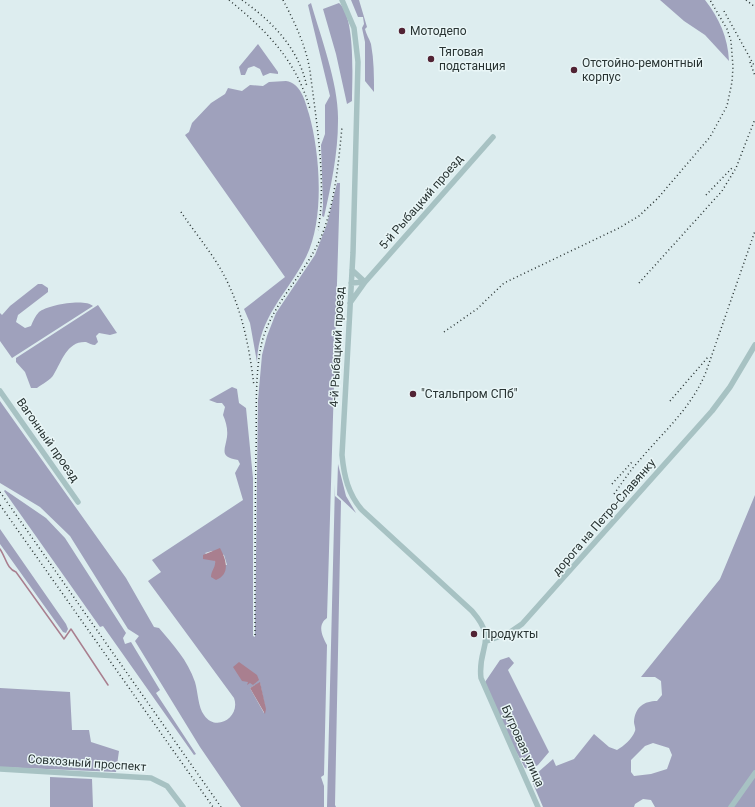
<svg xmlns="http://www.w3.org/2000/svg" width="755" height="807" viewBox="0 0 755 807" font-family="Roboto,sans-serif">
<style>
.green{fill:#9fa1bc;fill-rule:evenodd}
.water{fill:#a97f8f}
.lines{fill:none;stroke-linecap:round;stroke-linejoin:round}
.stream{stroke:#a97f8f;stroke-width:1.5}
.minor{stroke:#a7c2c3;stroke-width:5.5}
.rail{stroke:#293433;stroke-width:1.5;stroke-dasharray:1 3;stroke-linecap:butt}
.poi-dot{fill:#512334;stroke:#e9f6f7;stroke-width:1.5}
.labels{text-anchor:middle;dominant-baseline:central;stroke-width:3;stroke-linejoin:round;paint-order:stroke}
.poi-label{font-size:12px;fill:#293433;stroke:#e9f6f7;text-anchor:start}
.street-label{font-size:12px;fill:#293433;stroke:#e9f6f7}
</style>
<rect width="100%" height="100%" fill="#ddedef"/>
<!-- green -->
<path class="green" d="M351,0h8l8,27 -2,2c1,5 4,9 6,15 3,16 3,32 3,48l-9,-11v-39l-3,-14 2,-4 -1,-7h-5z
M660,0h45c14,18 23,37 24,61l-24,-26 -21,-14z
M311,3c10,35 28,82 27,118 0,33 -7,65 -14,96l-2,-1 1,-11 -2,-60 4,-11v-29l5,-9 -22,-91z
M339,3c17,14 13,77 13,98l-5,3 -11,-50 -13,-45z
M258,44l20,28v2l-8,-1 -7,3 -3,-7 -6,-3 -6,2 -3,7h-4l-2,-8z
M286,81c15,2 19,20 23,33 11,39 16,105 -3,143 -19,38 -47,58 -49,105l-7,-39 -6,-14 41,-32 -100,-142 4,-3 3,-9 19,-20 14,-9 3,-6 14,3 8,-6 13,1 6,-4z
M337,183h3l-13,435c-10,7 -5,18 0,27l-3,130 -3,2 3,9v21h-83l-41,-60 -65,-106 4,-5 -11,-7 -58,-93 -30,-29 -40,-24v-82l126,177 28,49 5,1c15,18 28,31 36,54 3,10 3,25 9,33 12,18 37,2 30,-17l-86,-117 13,-9 -9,-12 91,-60 -8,-27 5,-9 -2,-4c-19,-3 -13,-10 -11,-23 1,-8 -1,-15 -4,-22l2,-8 -3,-4h-5l-8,-3 23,-13 5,2 2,14 7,5 7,70v158l2,1 3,-237 4,-45 5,-19 9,-23 39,-58 12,-31zM212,551l12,4 3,10 -11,-1 -1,-3 -10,-8zM260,683l5,24 -1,6 -14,-25z
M38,284h4l6,4v4l-30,23 -2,7 9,6 6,-2c2,-5 4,-10 8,-14 8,-7 46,-14 54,-6l-81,52 -12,-17v-28l2,2 8,-9z
M98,305l19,28 -7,2 -11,-2 -3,3 2,6 -3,3c-3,0 -6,-2 -9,-3 -19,-1 -24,19 -32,32 -3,6 -12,10 -17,14h-6l-6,-16 -9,-10v-4z
M338,464l8,32 10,17 -19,-18z
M335,484v12l6,5 -6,304 1,2h-9z
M5,490l41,28 19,20 61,95 -3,5 2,6 6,-2 29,48 -4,3 40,61 -2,1 -91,-129 -3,1 -96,-136z
M755,495v312h-100l-4,-7 -8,-1 -8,5 -1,3h-91l-11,-26c1,-6 15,-16 21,-22l3,7 18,-7 20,-25 15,13 8,3c7,-4 15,-11 18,-19 1,-3 -1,-6 -1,-9 1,-15 10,-21 23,-21l5,-6 -1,-14 -6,-4h-14l79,-98zM653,743l16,5 3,7 -5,14 -16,5 -17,2 -3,-4v-12l14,-14z
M0,529l66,95 2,5 -2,4 -3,-1 -63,-88z
M509,657l5,6 -6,7 41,82 -11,13 -8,4 -5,-1 -13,-24 -27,-62 15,-22z
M0,688l70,4 2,38h17l2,12 28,9 -3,21 -116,-5z
M50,777l42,2 1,28h-43z"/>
<!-- water -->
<path class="water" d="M220,548c6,11 11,26 -4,32l-5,-3c0,-6 5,-10 4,-16l-12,-2v-4z
M239,662l18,13 2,5 -6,5 -3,-2 -3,2 1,-3 -6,-1 -9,-14z
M260,682l6,27 -1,5 -15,-26z"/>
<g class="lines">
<!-- stream -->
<path class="stream" d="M0,549c6,9 7,20 16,23l48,67 7,-10 37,56"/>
<!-- minor -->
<path class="minor" d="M342,0l12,28 4,34 -5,191 -11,202c2,21 6,39 20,55l110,101c27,31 5,35 9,67l57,129
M351,283l14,-1 128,-145
M350,303l15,-21 -13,-12
M0,391l78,111
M487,641l22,-8 13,-9 190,-213 18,-24 25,-42
M0,769l151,9 16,8 16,21
M731,807l24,-34"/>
<!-- rail -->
<path class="rail" d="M229,0c38,31 67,60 81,109
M242,0c31,22 57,49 65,87
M283,0c12,23 23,46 27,71 6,48 17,112 8,159
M746,0l9,7
M724,11l31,56
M750,62l5,14
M706,195l26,-27
M181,212c12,18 27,36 39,56 21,36 29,76 34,118
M639,283l83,-92 14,-23 19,-49
M444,332l33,-23 27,-26 115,-55 20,-12 19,-18 52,-61 17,-31 5,-24 1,-15 -2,-26 -4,-12 -17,-29
M670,401l38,-44
M612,484l20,-22
M0,492l221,315
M614,494c8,-11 15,-22 24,-32 24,-29 53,-53 68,-90l49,-141
M0,505l213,302
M255,635c0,-61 0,-121 1,-182 1,-34 -2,-78 6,-111 9,-34 34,-59 51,-89 21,-35 25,-86 29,-126"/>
</g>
<!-- markers -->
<g class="poi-dot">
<circle cx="402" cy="31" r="4"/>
<circle cx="431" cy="59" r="4"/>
<circle cx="574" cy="70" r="4"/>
<circle cx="413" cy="394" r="4"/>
<circle cx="474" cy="634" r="4"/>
</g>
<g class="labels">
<!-- poi labels -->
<g class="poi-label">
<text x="410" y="31">Мотодепо</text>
<text x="439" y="52">Тяговая<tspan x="439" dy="14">подстанция</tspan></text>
<text x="582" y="63">Отстойно-ремонтный<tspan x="582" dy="14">корпус</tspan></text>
<text x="421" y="394">"Стальпром СПб"</text>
<text x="482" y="634">Продукты</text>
</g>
<!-- street labels -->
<g class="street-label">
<text transform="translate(421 202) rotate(-49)">5-й Рыбацкий проезд</text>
<text transform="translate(337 347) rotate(-87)">4-й Рыбацкий проезд</text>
<text transform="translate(48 440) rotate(55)">Вагонный проезд</text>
<text transform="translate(604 517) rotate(-49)">дорога на Петро-Славянку</text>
<text transform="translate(523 746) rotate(66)">Бугровая улица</text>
<text transform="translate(87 763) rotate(4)">Совхозный проспект</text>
</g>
</g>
</svg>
